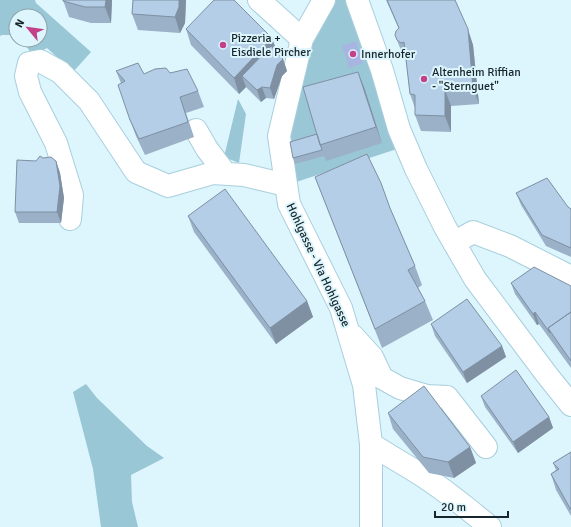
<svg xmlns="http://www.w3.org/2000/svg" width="571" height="527" viewBox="0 0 571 527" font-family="Signika,sans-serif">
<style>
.green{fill:#99c7d6}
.water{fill:#a9b5e1}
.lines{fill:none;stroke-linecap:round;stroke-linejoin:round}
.minor-casing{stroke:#a8cfdc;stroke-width:24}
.minor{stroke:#fff;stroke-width:22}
.wall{fill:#9bb1c7}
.shaded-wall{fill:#7e90a2}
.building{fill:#b4cee7;stroke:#7e90a2}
.poi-dot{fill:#c34189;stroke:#ddf5fd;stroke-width:1.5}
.labels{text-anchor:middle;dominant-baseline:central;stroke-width:4;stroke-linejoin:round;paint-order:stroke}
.poi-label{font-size:12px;fill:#17262b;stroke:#ddf5fd;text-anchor:start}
.street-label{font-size:12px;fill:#17262b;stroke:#ddf5fd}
</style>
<rect width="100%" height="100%" fill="#ddf5fd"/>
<!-- green -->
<path class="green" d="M0,0h35l1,3 55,49 -18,20 -26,-24 -14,8 -11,-16h18v-24h-24v19h-14l-2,1z
M324,0h33l49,146 -113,37 -11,-65z
M238,99l8,15 -7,49 -15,-6z
M86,384l11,14 50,48 17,12 -33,17 1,27 6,25h-37l-8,-58 -20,-77z"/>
<!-- water -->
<path class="water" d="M356,41l7,22 -14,5 -7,-22z"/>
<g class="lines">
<defs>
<path id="minor" d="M259,0l43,39
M324,0l-22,39 -23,97 10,68 52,104 23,77 7,59v83
M357,0l25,70 17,59 17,40 29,58 30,52 72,96 24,30
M196,130l11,19 18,24
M70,219l2,-24 -16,-52 -26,-51 -4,-16 3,-13 11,-2 20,11 29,29 47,71 32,14 45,-13 31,2 42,10
M454,243l19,-11 37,14 61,31
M353,336l19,21 10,21 18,10 27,8 20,1 39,50
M371,444c18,12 37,22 55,34 23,15 43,32 64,49"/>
</defs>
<!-- minor casing -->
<use href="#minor" class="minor-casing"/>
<!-- minor -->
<use href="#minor" class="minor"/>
</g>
<!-- wall -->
<path class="wall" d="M63,0h49l-1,23h-20l-22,-6z
M133,0h53l-1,23 -5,10 -42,-3 -6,-16z
M386,0h69l18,45 6,59 -28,2v26l-30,-1 -6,-16v-7l-5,-14 -4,-36 -3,-2 -6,-16 2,-11z
M186,29l92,25 5,5 4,12 -5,5 -8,23 -8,-1 -5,4 -15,-15 -7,7 -48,-49z
M116,71l28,3 26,-1 28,18 6,16 -18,6 8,24 -49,18 -9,-19 -6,-16 -9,-37z
M364,87l18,56 -56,18 -2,-5 -29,8 -2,-6z
M43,158l13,3 4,12 4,25 -3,25h-42l-4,-11 21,-51z
M315,177l75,31 25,58 7,19 -4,3 7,13 8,19 -51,28z
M516,193l52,14 3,2v48l-25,-11 -25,-41z
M188,216l119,85 6,16 -37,27 -82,-112z
M511,283l60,3v82l-32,-44 -2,1 -22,-31z
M431,324l71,22 4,11 -39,26 -32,-47z
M481,396l68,21 4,11 -35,25 -33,-46z
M388,413l82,34 6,16 -22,15 -25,-5 -36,-44z
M571,452v64l-15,-26 -5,-16 5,-4 -3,-7z"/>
<!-- shaded-wall -->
<path class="shaded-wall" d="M106,0h6l-1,23 -6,-16z
M179,0h7l-1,23 -5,10 -5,-16z
M468,29l5,16 6,59 -6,-16z
M272,38l6,16 -36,22 4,11 -7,7 -5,-16z
M283,59l4,12 -5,5 -8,23 -4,-11 7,-23z
M358,72l6,15 18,56 -6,-16z
M262,87l4,11 -5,4 -4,-12z
M445,90l6,16v26l-6,-16z
M56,161l4,12 4,25 -3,25 -4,-11z
M307,301l6,16 -37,27 -6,-16z
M535,312l4,12 -2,1 -4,-11z
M502,346l4,11 -39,26 -4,-11z
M549,417l4,11 -35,25 -5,-11z
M470,447l6,16 -22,15 -6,-16z"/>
<!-- building -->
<path class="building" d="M63,0h43l-1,7h-20l-22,-6z
M133,0h46v7l-4,10 -43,-3z
M214,0h20l38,38 -38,40 -48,-49z
M387,0h68l13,29 5,59 -28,2v26l-30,-1v-20l-5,-1 -6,-52 -3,1 -4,-3 -2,-5 1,-4 3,-3z
M271,46l12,13 -6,6 -7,23 -8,-1 -5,3 -15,-14z
M138,63l6,11 11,-5 11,-1 4,5 17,-4 11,22 -18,6 8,25 -49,17 -9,-19 -12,-35 7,-4 -9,-10z
M358,72l18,55 -56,18 -17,-58z
M317,134l5,16 -29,8 -3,-16z
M367,154l14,29 9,25 25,58 -7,4 17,31 -50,28 -60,-152z
M40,156l3,2 8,-1 5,4 4,25 -3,26h-42l2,-52 19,1z
M547,178l21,29 3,2v39l-29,-13 -26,-42z
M225,189l82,112 -37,27 -82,-112z
M534,267l37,19v26l-23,16 2,5 -15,-21 -2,2 -22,-31z
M467,299l35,47 -39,26 -32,-48z
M571,312v49l-23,-33z
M516,370l33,47 -36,25 -32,-46z
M424,386l46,61 -22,15 -25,-5 -35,-44z
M571,452v58l-20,-36 8,-5 -6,-6z"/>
<!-- markers -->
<g class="poi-dot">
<circle cx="223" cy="45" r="4"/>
<circle cx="353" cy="54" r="4"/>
<circle cx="424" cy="79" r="4"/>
</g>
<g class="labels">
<!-- poi labels -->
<g class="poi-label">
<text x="231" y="38">Pizzeria +<tspan x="231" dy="14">Eisdiele Pircher</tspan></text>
<text x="361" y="54">Innerhofer</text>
<text x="432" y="72">Altenheim Riffian<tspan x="432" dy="14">- "Sternguet"</tspan></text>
</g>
<!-- street labels -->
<g class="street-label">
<text transform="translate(318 265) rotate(65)">Hohlgasse - Via Hohlgasse</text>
</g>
</g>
<!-- north arrow -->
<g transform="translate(28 28) rotate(299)"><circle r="19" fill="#ddf5fd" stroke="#8ea2a9"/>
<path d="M0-3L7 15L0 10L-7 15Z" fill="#c34189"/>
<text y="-6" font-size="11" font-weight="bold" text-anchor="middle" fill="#17262b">N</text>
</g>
<!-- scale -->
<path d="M435 511v6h73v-6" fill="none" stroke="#17262b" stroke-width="2"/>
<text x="441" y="511" font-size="12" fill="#17262b" stroke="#ddf5fd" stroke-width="3" paint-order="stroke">20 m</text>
</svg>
